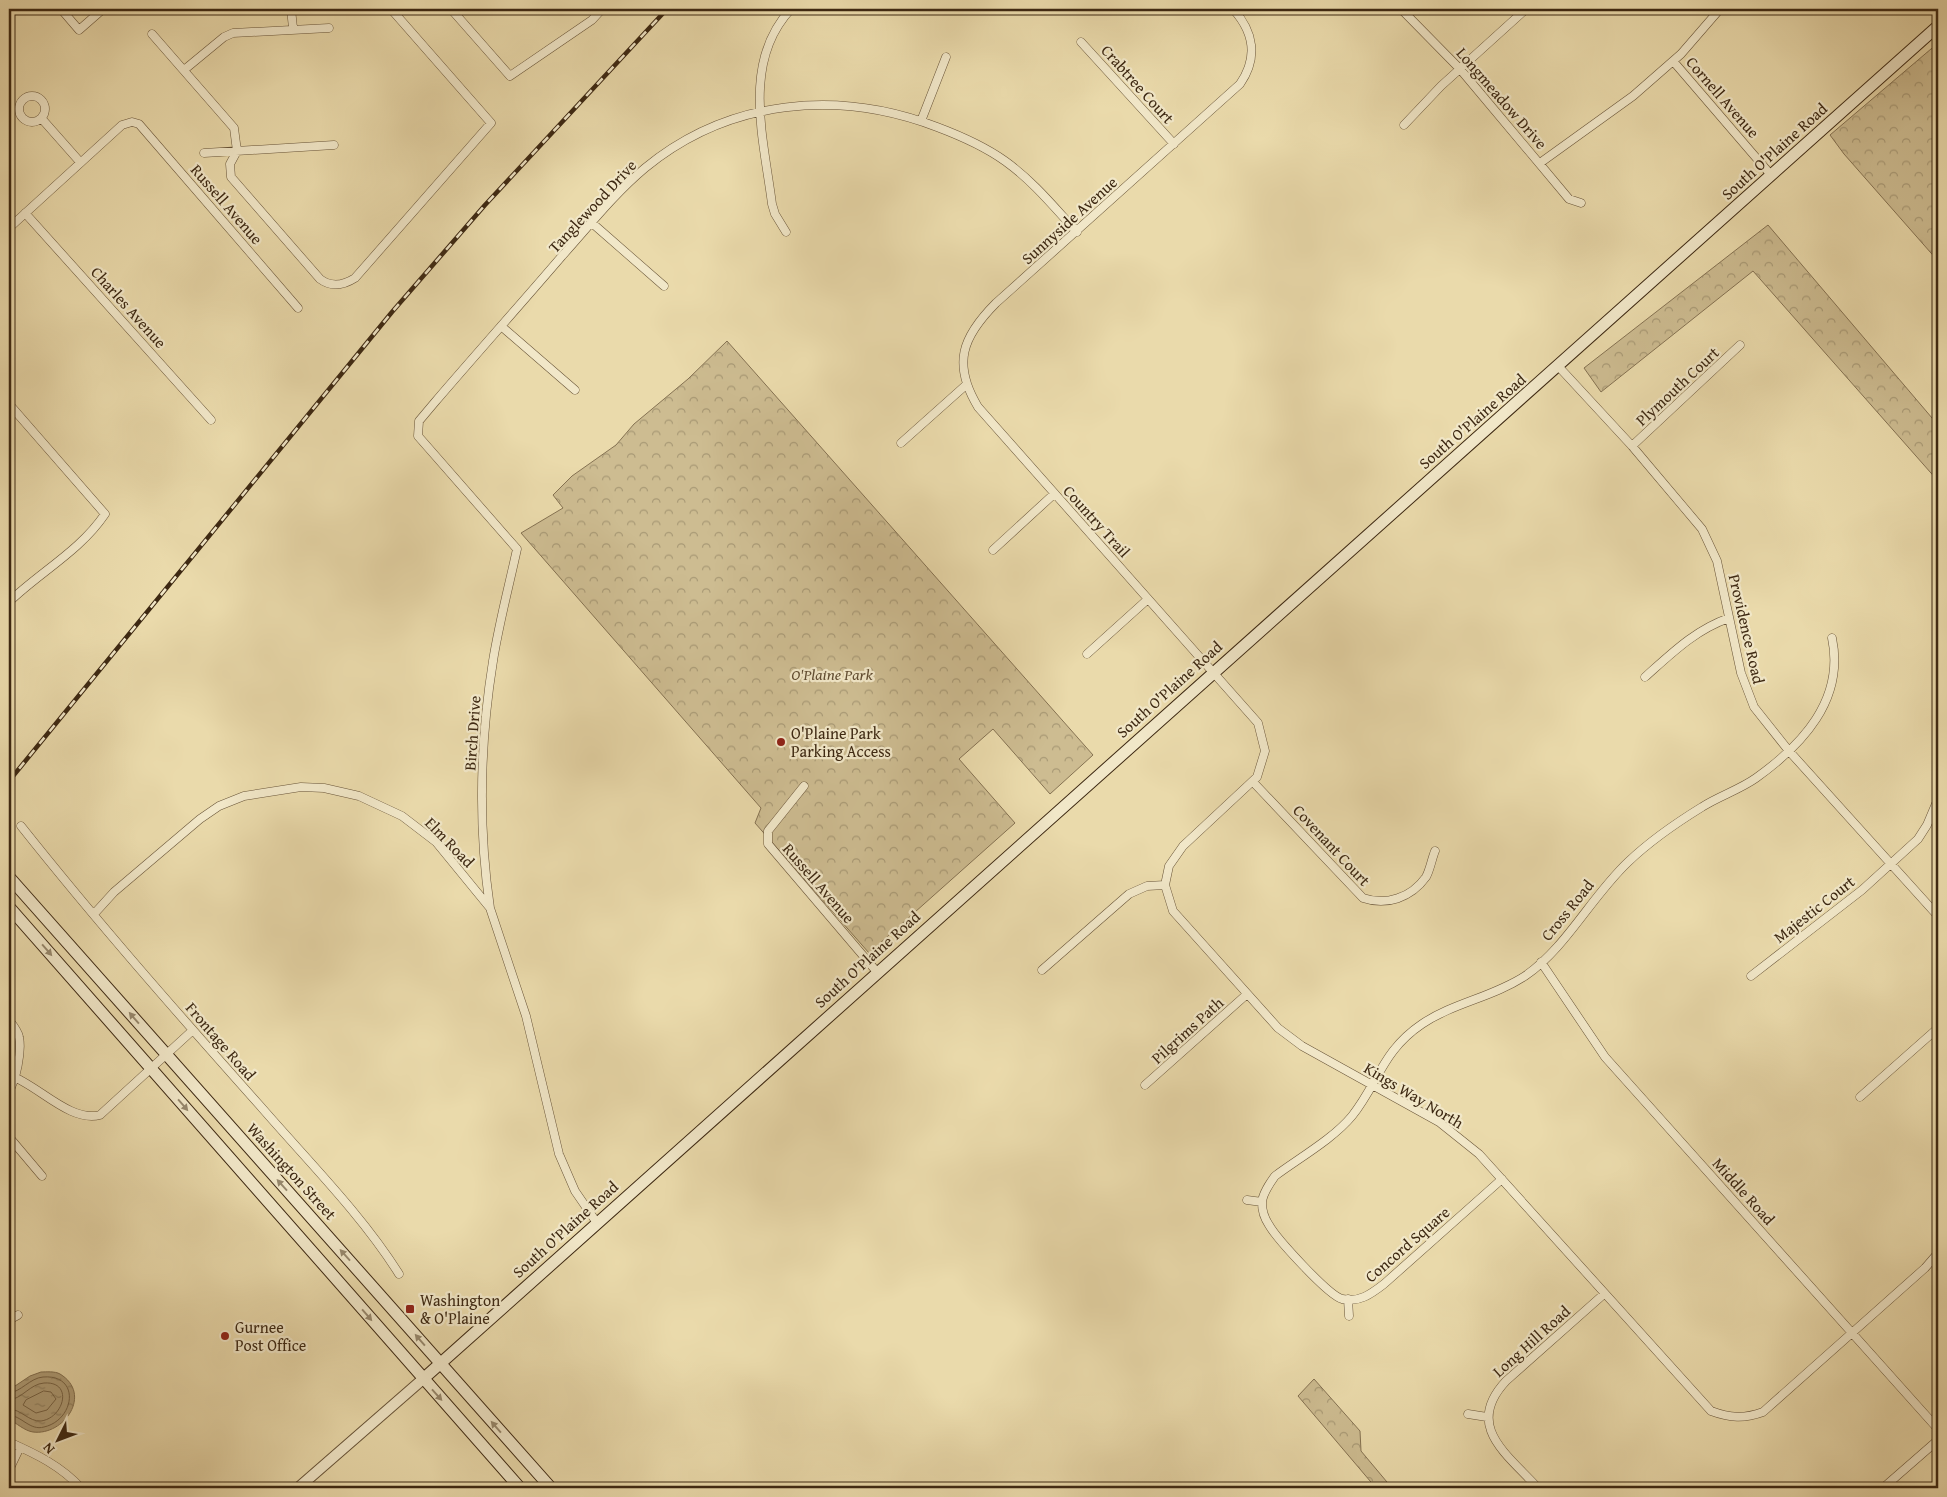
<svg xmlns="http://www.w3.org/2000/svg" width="1947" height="1497" viewBox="0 0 1947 1497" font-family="'Gentium Book Plus',serif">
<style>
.forest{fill:url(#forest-crowns);stroke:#857252}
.water{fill:url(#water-ripples);stroke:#816e4f}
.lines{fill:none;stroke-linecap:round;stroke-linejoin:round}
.shore{stroke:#766244;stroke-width:1}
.minor-casing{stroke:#685438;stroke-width:9}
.tertiary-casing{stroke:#685438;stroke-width:12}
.secondary-casing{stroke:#3d2812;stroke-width:13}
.minor{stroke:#f1e7c8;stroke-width:8}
.tertiary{stroke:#f1e7c8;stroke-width:10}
.secondary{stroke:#f1e7c8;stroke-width:11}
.rail-casing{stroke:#3d2812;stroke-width:4.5}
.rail{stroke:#f1e7c8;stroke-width:2.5;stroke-dasharray:8;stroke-linecap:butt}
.oneway{fill:#97886d}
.poi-dot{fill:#8f2418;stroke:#f1e7c8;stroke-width:2}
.labels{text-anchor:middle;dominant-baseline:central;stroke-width:4.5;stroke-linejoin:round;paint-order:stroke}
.street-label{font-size:16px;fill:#3d2812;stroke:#f1e7c8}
.park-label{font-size:16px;font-style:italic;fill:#614d32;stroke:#f1e7c8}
.poi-label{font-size:16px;fill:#3d2812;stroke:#f1e7c8;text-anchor:start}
</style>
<defs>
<pattern id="forest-crowns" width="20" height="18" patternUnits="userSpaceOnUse" patternTransform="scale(1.25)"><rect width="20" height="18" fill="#cdbc91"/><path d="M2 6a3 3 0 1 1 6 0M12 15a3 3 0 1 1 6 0" fill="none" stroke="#a89975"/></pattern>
<pattern id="water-ripples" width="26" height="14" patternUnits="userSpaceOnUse" patternTransform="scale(1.25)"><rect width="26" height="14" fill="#af9d77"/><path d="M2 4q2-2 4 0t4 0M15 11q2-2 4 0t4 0" fill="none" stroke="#908060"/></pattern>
</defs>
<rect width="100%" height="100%" fill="#eadaab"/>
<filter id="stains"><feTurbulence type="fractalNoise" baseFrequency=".004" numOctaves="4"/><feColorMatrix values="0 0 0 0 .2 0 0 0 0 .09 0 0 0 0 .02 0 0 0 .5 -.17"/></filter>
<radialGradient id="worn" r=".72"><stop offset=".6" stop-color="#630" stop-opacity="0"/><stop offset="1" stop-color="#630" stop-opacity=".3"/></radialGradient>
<!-- forest -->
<path class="forest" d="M1938,43v218l-94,-107 -14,-19z
M1768,225l170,200v56l-185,-210 -152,121 -17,-24z
M727,341l366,414 -43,39 -57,-65 -34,30 56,64 -146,130 -114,-130 6,-15 -240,-275 42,-25 -10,-13 19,-19 44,-31 18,-21 54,-45z
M1314,1379l46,52 1,20 31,37h-16l-78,-92z"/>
<!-- water -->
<path class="water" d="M41,1372c5,0 14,-1 19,2 33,20 4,62 -27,58 -8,-1 -17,-9 -24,-13v-29l21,-14z"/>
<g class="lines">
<!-- shore -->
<path class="shore" d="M44,1391l7,1 5,7 -9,11 -11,3 -13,-8 3,-5z
M9,1393c12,-1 21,-15 34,-16 38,-3 32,43 1,50 -14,4 -22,-11 -35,-12
M9,1400c13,-1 21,-16 35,-17 30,-2 20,35 -3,38 -12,1 -20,-12 -32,-12"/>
<defs>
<path id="minor" d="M61,9l18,21 24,-21
M291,9l2,19
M451,9l59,67 82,-56 10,-11
M1233,9c21,23 25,49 7,75l-244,219c-34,34 -44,61 -18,104l280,316 7,28 -8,26 -74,69 -14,20 -4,19 8,26 105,117 24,18 137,76 40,32 232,257c19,7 33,8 52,1l162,-144 13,-15
M1401,9l59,60 109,130 12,4
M152,34l82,94 3,23 -7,13 1,13 89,102c12,9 24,6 35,-1l136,-155 -100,-114
M1081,42l93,102
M1673,61l98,114
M184,70l40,-33 9,-4 96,-5
M19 109a13 13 0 1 1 26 0a13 13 0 1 1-26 0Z
M42,119l38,43
M921,121l25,-64
M1404,125l37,-39 85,-77
M204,153l130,-8
M1540,163l93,-67 48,-42 39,-45
M25,213l186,207
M592,223l72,63
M9,228l113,-103 10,-3 7,2 159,184
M786,232l-11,-18 -3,-10c-8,-64 -31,-142 19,-195
M501,326l74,64
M1558,366l74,80 70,83 15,32 24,112 13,34 35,44 149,165
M9,404l96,110c-25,37 -65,58 -96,88
M901,443l65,-58
M1632,446l108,-101
M993,550l61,-56
M1087,654l61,-55
M1645,677c27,-24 50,-47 84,-59
M1254,783l109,115c23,8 48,0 63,-21 4,-7 6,-19 9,-26
M804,786l-36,45v13l109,128
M21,826c77,97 159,190 241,282 46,53 100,107 137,166
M490,908c-12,-82 -10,-166 3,-247 6,-38 16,-75 24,-112l-99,-113 1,-15 16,-19c42,-49 85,-97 127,-146 27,-30 52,-62 83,-88 84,-69 193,-79 292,-41 24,9 47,19 68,34 28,20 49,46 72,71
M94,914l20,-22 86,-73 19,-13 25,-10 57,-9 23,1 35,8 43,20 34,26 54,66 36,108 33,138 16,37 22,32
M1541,962l64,95 333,372
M1042,970l87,-76 18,-8 18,-1
M1751,976l111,-86 56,-51 9,-14 11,-26
M9,1020c4,5 9,11 10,17 3,15 -3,42 -10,54
M9,1075c28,9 61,48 91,40l93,-85
M1145,1085l101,-90
M1860,1097l78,-69
M9,1137l33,39
M1502,1179l-118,105c-13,10 -25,19 -42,15 -14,-4 -65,-60 -73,-74 -4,-6 -7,-15 -7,-22 0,-9 8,-20 13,-27 24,-18 58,-37 77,-60 27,-34 30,-65 70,-92 31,-21 71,-27 103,-48 41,-28 66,-79 103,-114 22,-21 48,-39 74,-55 17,-11 37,-17 54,-29 46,-33 89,-78 76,-140
M1247,1200l15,2
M1348,1299l1,17
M9,1320l9,-5
M1468,1414l19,3
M9,1442c27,12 52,24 72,46
M9,1470l11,-23
M1538,1488c-31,-34 -74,-62 -32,-107l98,-87
M1883,1488l55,-48"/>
<path id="tertiary" d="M298,1488l125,-109"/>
<path id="secondary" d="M9,877l542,611
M9,907l511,581
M423,1379l1515,-1353"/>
</defs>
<!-- minor casing -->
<use href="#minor" class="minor-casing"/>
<!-- tertiary casing -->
<use href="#tertiary" class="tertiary-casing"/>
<!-- secondary casing -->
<use href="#secondary" class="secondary-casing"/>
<!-- minor -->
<use href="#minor" class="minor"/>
<!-- tertiary -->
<use href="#tertiary" class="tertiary"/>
<!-- secondary -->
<use href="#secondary" class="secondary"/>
<defs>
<path id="rail" d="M9,781l383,-469 93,-107 182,-196"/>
</defs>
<!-- rail casing -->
<use href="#rail" class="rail-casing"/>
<!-- rail -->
<use href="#rail" class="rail"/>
</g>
<!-- one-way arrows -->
<defs><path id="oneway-solid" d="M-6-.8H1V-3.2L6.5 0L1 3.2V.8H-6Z" transform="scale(1.25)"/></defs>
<g class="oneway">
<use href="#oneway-solid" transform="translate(47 950) rotate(49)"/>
<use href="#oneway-solid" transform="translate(134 1018) rotate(-131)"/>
<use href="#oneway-solid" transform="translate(183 1105) rotate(49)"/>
<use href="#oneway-solid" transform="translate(282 1185) rotate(-132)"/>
<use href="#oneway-solid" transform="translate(345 1255) rotate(-132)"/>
<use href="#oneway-solid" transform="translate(367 1315) rotate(49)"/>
<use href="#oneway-solid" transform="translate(420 1340) rotate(-131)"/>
<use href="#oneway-solid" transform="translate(437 1395) rotate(48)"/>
<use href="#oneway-solid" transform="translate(496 1427) rotate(-131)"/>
</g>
<!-- markers -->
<g class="poi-dot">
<circle cx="781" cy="742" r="5"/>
<rect x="405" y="1304" width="10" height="10" rx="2.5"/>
<circle cx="225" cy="1336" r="5"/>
</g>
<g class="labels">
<!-- street labels -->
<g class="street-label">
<text transform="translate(1138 84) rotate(48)">Crabtree Court</text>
<text transform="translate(1723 97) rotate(49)">Cornell Avenue</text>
<text transform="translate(1502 98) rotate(49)">Longmeadow Drive</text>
<text transform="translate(1774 151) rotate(-42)">South O'Plaine Road</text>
<text transform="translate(227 204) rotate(49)">Russell Avenue</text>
<text transform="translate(592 206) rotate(-47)">Tanglewood Drive</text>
<text transform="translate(1069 220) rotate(-42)">Sunnyside Avenue</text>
<text transform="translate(129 307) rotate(48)">Charles Avenue</text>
<text transform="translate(1677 386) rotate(-43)">Plymouth Court</text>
<text transform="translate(1472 421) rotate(-41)">South O'Plaine Road</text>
<text transform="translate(1097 521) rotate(48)">Country Trail</text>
<text transform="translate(1747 629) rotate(77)">Providence Road</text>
<text transform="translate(1169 689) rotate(-42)">South O'Plaine Road</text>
<text transform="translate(472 733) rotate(-86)">Birch Drive</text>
<text transform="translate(450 842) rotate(46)">Elm Road</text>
<text transform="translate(1332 845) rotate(47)">Covenant Court</text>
<text transform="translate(819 883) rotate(49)">Russell Avenue</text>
<text transform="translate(1814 909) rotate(-38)">Majestic Court</text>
<text transform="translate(1567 910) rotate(-51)">Cross Road</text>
<text transform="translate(867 959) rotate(-42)">South O'Plaine Road</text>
<text transform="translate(1187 1030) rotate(-42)">Pilgrims Path</text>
<text transform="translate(221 1041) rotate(49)">Frontage Road</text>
<text transform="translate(1414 1095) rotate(31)">Kings Way North</text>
<text transform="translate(292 1171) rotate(48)">Washington Street</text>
<text transform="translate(1744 1191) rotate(48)">Middle Road</text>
<text transform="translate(565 1229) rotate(-42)">South O'Plaine Road</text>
<text transform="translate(1407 1244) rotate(-41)">Concord Square</text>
<text transform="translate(1531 1341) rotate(-42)">Long Hill Road</text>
</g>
<!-- park labels -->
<g class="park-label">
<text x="832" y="674">O'Plaine Park</text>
</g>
<!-- poi labels -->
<g class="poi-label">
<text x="791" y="733">O'Plaine Park<tspan x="791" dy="18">Parking Access</tspan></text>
<text x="420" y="1300">Washington<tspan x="420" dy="18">&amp; O'Plaine</tspan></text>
<text x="235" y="1327">Gurnee<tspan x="235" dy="18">Post Office</tspan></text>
</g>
</g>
<!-- margin -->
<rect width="1947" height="1497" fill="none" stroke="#eadaab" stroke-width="30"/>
<rect x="10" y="10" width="1927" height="1477" fill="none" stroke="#3d2812" stroke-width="2.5"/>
<rect x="15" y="15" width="1917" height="1467" fill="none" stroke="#3d2812"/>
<!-- north arrow -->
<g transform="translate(58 1440) rotate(228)" stroke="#f1e7c8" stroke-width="4" paint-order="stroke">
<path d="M0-4L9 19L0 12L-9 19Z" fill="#3d2812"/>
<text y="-8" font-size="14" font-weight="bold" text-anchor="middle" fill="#3d2812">N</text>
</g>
<rect width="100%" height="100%" filter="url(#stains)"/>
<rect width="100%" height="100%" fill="url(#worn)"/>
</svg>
